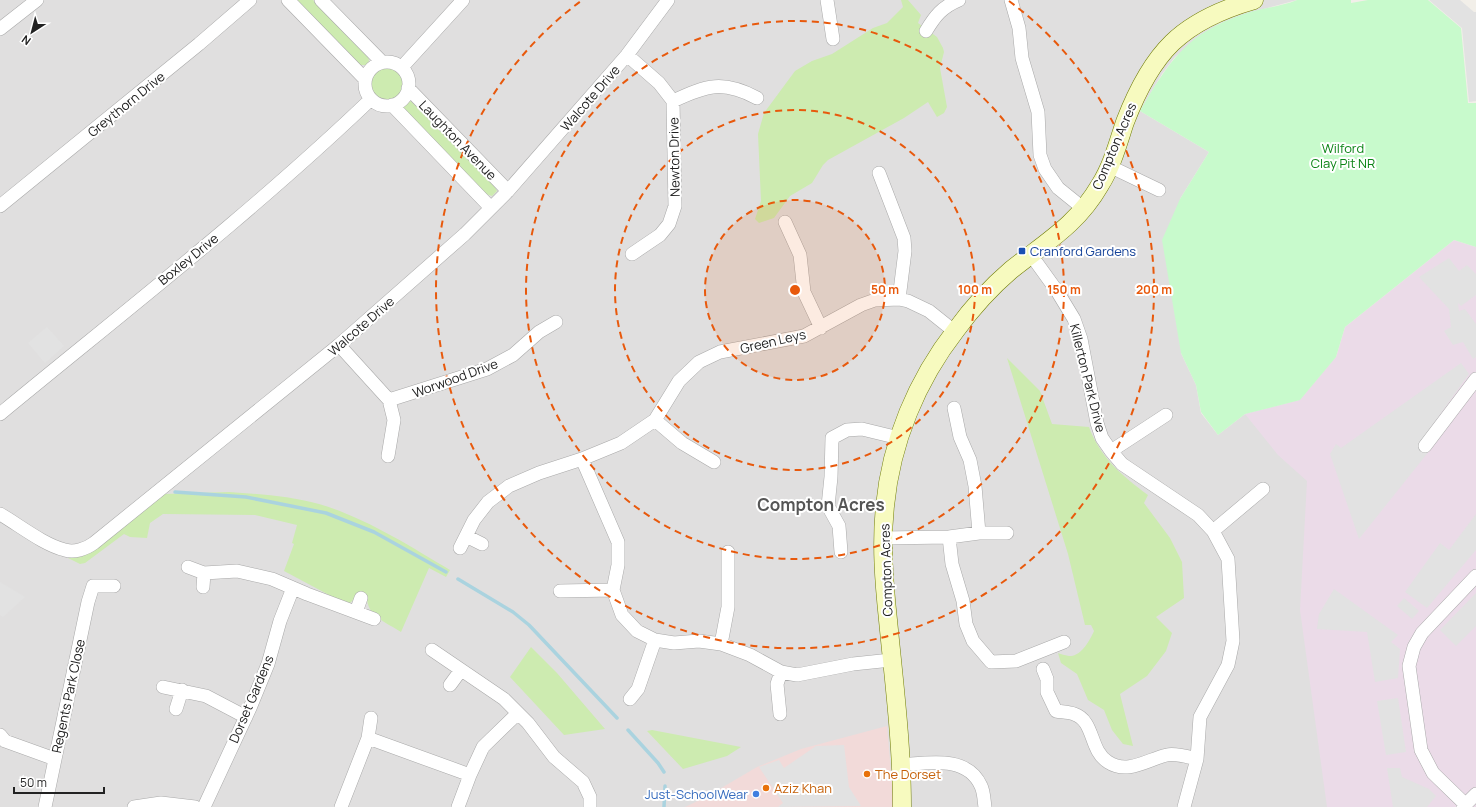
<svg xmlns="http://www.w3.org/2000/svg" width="1476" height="807" viewBox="0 0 1476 807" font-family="Manrope,sans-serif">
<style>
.residential{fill:#e0dfdf}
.commercial{fill:#f2dad9}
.industrial{fill:#ebdbe8}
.grass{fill:#cdebb0}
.park{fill:#c8facc}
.parking{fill:#e2e2e2}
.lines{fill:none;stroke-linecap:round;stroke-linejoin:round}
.stream{stroke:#aad3df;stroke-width:3.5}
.street-casing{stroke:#a9a9a9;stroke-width:14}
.secondary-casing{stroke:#707d05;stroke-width:19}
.street{stroke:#fff;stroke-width:13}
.secondary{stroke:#f7fabf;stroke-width:18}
.ring{fill:none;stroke:#e8590c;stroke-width:2;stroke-dasharray:7 5}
.transit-dot{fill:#1a4fb4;stroke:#fff;stroke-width:1.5}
.food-dot{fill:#e8710a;stroke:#fff;stroke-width:1.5}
.shop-dot{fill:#3f7fe0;stroke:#fff;stroke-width:1.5}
.labels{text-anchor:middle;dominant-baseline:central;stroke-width:4;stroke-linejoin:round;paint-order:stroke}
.street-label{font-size:13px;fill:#222;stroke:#fff}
.park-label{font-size:13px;fill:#0c8416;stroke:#fff}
.transit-label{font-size:13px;fill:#164399;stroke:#fff;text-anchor:start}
.food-label{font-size:13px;fill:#c56008;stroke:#fff;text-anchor:start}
.shop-label{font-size:13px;fill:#366cbe;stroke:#fff;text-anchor:end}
.district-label{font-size:17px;font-weight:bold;fill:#555;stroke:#fff}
.centre{fill:#e8590c;stroke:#fff;stroke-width:2}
.ring-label{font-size:12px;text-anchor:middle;font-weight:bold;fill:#e8590c;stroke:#fff;stroke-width:4;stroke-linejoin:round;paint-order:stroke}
</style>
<rect width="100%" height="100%" fill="#f2efe9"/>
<!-- residential -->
<path class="residential" d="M0,0h1297l-52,14 -26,10 -44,33 -13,17 -22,37 69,41 -29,47 1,154 15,32 5,28 17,22 27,-21 55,-14 36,-43 140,-110v560h-1476z"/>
<!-- commercial -->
<path class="commercial" d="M887,726l7,81h-209l21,-10 51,-30 44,-18z"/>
<!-- industrial -->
<path class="industrial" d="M1454,240l22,7v560h-149l-27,-197 7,-129 -29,-26 -33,-41 55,-14 36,-43 9,-30z"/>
<!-- grass -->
<path class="grass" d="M297,0h16l55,55 1,6 -3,4h-6z
M901,0h7l13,15 -3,8 19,14 6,11 1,4 -4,16 7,39 -3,6 -7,4 -9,-15 -24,16 -76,42 -5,5 -11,18 -22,13 -16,22 -15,5 -4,-4 6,-18 -3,-67 6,-21 31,-42 17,-10 20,-7 41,-26 14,-5 16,-16z
M371 84a16 16 0 1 1 32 0a16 16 0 1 1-32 0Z
M411,101l83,84 3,6 -5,5 -6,-2 -83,-86 2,-5z
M1007,358l33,33 12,33 37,3c11,30 33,49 59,68l-4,8 26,35 12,24 2,36 -28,19 16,16 -6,18 -19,25 -27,18 13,52 -10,-2 -11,-14 -8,-20 -16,-10 -11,-26 -16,-11 -3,-10c3,1 9,3 13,3 11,-1 19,-16 23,-25l-3,-6h-6l-17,-71z
M229,492c30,2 61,4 90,12 45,13 91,42 131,66l-4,7 -17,-9 -28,64c-15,-10 -35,-16 -34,-36l-8,-2 -9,9h-6l-60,-32 10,-27 -2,-1 5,-18 -42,-10 -92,-1 -13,9 -3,15 -17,-1 -6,-3 -39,29 -5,1 -12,-6 2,-3 94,-61z
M531,647l26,26 48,56 -41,6 -54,-58z
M652,730l89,17 -14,9 -44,13 -36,-38z"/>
<!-- park -->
<path class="park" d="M1297,0h54v3l17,-3h60l33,28 7,75h8v144l-22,-7 -109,87 -9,30 -36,43 -55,14 -27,21 -17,-23 -5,-27 -15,-32 -19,-113 18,-41 29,-47 -69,-41c29,-50 47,-78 104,-97 17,-6 36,-7 53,-14z"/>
<!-- parking -->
<path class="parking" d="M1429,0h31l14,12h2v89l-7,1 -7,-74z
M1449,258l10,13 8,-6 9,9v21l-15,11 -3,-3 1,8 6,-2 11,15v33l-3,2 -10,-17 -10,3 -9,-14 7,-4 -2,-18 -30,-32z
M47,327l17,19 -19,17 -17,-20z
M1461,363l8,11 -48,67 9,9 -71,89 -29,-85 6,-10 5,4z
M1476,514v36l-49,58 -22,-16 35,-49 9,7z
M0,582l25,15 -22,20 -3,-2z
M1334,589l64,46 -7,7 9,7 -2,29 -23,4 -8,-50 -50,-3 2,-15z
M1476,593v33l-20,20 -16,-16z
M1404,598l15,13 -7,8 -15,-13z
M1398,698l8,54 -20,3 -9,-54z
M844,745l5,42 12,19 -83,1 5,-4 -24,-36 20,-7 5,8 32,-22z
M1387,768h13l2,9 27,12 7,7 -9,11h-34z"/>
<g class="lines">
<!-- stream -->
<path class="stream" d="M175,492l71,5 80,16 48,19 72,40
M458,579l55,33 16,13 88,93
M628,730l30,33 6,9
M664,807l1,-21"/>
<defs>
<path id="street" d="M288,0l77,79
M321,0l61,62
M827,0l6,39
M1011,0l8,28 3,30 16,54 2,43 5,14 13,19 26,21
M0,29l37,-29
M926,31c9,-15 16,-24 33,-31
M627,55l32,28 14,18 2,105 -6,18 -9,11 -28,19
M365 84a22 22 0 1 1 44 0a22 22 0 1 1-44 0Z
M402,67l61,-67
M408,88l100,103
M673,101c34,-16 50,-21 84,-3
M392,105l99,103
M1109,166l50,24
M879,173l25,65 1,13 -6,48
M0,206l199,-162 51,-44
M785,222l15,33 4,37 17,36
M1031,255l26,36 17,28 7,20 16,84 5,15 9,13 11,13 76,51 15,16 15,28 5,82 -5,24 -28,52 -3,42 -13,48
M339,345l50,55 98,-31 26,-14 26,-23 17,-10
M954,408l6,29 10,23 5,26 4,47
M0,414c125,-103 254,-203 371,-315
M655,420l27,23 32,19
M1425,446l51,-67
M1111,451l55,-36
M388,456l6,-36 -5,-20
M582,459l36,83v23l-5,25 9,25 15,16 18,9 19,3 25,-2 22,3 29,11 31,17 16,3 56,-11 38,-4
M0,514c19,11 44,31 65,36 9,3 21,-1 29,-7l245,-198 126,-111 43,-43 119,-136 41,-55
M1213,531l50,-42
M466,536l16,8
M949,537l3,27 11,37 3,23 7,17 18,21 25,-1 48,-19
M883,538l66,-1 30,-4h28
M460,548l14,-28 14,-18 21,-16 30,-13 43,-14 39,-16 34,-23 24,-39 20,-19 21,-10 84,-16 57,-31 14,-5 24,-1 9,2 21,10 25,20
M841,552l-2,-26 -11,-20 3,-29 1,-39 15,-8 15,-1 37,9
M188,567l16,6 33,-2 35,8 35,15 67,25
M203,587l1,-14
M560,591l53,-1
M356,612l5,-14
M721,644l7,-37v-55
M432,650l72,49 24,24 26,34 29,25 7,15v10
M1043,669l4,10v13l9,19c6,1 13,1 18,3 21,7 15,36 34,48 20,13 40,-3 59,-7 8,-2 22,2 30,4
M450,685l11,-15
M163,687l43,9 40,21
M630,699l8,-10 17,-49
M176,709l6,-19
M780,714l-3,-30 4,-12
M0,735l5,6 50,18
M368,738l102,37
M901,765c28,-2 66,-10 80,21 3,6 3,15 4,21
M1466,805l-33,-32 -12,-23 -12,-84 5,-19 8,-14 54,-57
M45,807l43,-205 5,-16h21
M134,807l27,-4 34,4
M204,807l46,-99 18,-44 12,-43 13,-33
M341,807l27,-69 3,-20
M458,807l12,-32 13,-28 35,-34
M1463,807l13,-13"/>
<path id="secondary" d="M902,807c0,-62 -8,-125 -14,-187 -4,-38 -7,-76 -3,-114 6,-64 32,-126 71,-176 16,-22 34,-42 55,-60 35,-28 66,-45 89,-85 12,-19 18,-42 25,-63 27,-70 56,-101 129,-122"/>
</defs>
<!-- street casing -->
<use href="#street" class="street-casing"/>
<!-- secondary casing -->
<use href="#secondary" class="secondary-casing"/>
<!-- street -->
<use href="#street" class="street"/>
<!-- secondary -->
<use href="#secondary" class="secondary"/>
</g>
<!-- distance rings -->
<circle cx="795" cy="290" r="90" fill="#e8590c" fill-opacity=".12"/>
<g class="ring">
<circle cx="795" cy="290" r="90"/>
<circle cx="795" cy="290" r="180"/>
<circle cx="795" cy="290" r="269"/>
<path d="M1009 1A359 359 0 1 1 581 1"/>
</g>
<!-- markers -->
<rect class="transit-dot" x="1018" y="247" width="8" height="8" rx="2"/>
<g class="food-dot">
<circle cx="867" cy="774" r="4"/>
<circle cx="766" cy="788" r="4"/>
</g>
<circle class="shop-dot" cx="756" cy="794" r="4"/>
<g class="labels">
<!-- street labels -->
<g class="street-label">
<text transform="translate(590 98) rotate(-49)">Walcote Drive</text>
<text transform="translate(126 104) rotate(-39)">Greythorn Drive</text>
<text transform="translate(458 140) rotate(46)">Laughton Avenue</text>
<text transform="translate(1114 146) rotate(-67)">Compton Acres</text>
<text transform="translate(674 157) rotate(-91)">Newton Drive</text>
<text transform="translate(188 259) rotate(-39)">Boxley Drive</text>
<text transform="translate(361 326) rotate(-41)">Walcote Drive</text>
<text transform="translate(773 341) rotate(-13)">Green Leys</text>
<text transform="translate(455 378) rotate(-20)">Worwood Drive</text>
<text transform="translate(1088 378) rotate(76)">Killerton Park Drive</text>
<text transform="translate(886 570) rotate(-92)">Compton Acres</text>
<text transform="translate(68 696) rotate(-78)">Regents Park Close</text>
<text transform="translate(251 699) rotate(-67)">Dorset Gardens</text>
</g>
<!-- park labels -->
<g class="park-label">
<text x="1343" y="148">Wilford<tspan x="1343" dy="15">Clay Pit NR</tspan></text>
</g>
<!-- transit labels -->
<g class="transit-label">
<text x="1030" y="251">Cranford Gardens</text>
</g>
<!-- food labels -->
<g class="food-label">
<text x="875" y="774">The Dorset</text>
<text x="774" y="788">Aziz Khan</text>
</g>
<!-- shop labels -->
<g class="shop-label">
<text x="748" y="794">Just-SchoolWear</text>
</g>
<!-- district labels -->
<g class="district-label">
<text x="821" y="504">Compton Acres</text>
</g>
</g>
<circle cx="795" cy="290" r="6" class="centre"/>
<g class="ring-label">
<text x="885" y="294">50 m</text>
<text x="975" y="294">100 m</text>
<text x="1064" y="294">150 m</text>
<text x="1154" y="294">200 m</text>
</g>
<!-- north arrow -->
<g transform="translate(32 32) rotate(216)" stroke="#ffffff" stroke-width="3" paint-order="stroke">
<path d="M0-3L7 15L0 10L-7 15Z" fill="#222222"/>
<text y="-6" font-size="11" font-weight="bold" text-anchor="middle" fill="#222222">N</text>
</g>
<!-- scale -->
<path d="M14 787v6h90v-6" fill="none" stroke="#222222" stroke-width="2"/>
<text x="20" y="787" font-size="12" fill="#222222" stroke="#ffffff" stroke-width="3" paint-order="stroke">50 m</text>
</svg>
